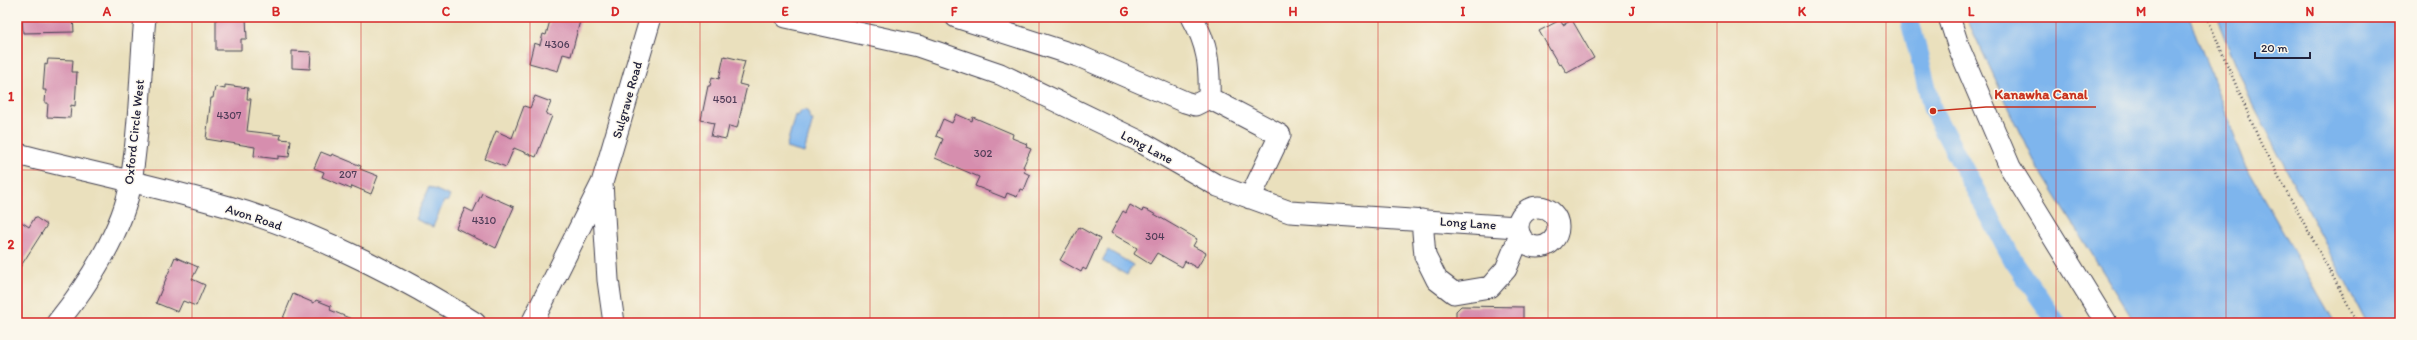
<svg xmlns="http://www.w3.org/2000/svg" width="2417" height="340" viewBox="0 0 2417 340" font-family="Itim,sans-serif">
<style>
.water{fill:#7eb5ed;stroke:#506c94}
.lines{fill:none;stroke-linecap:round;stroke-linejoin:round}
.canal{stroke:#7eb5ed;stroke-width:19}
.building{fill:#d68eae}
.minor-casing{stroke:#403e4e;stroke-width:23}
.path{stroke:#403e4e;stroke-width:2.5;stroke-dasharray:1 3;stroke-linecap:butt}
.minor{stroke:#fff;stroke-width:21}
.grid{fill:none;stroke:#d62828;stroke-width:1;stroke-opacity:0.55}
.labels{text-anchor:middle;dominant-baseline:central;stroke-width:3;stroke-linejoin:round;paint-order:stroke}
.number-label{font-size:11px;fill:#4f3d58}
.street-label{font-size:13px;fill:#22223b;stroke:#fbf7ec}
.leader{fill:none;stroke:#c8321e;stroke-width:1.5}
.callout-dot{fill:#c8321e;stroke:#fbf7ec;stroke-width:1.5}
.callout-label{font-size:14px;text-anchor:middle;font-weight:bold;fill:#c8321e;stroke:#fbf7ec;stroke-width:3;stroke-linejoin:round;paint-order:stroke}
.neatline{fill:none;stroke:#d62828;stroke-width:1.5}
.grid-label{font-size:13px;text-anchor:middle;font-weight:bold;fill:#d62828}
</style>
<rect width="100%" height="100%" fill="#fbf7ec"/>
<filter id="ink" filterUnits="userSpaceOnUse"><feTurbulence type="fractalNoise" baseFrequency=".025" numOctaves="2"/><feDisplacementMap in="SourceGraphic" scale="8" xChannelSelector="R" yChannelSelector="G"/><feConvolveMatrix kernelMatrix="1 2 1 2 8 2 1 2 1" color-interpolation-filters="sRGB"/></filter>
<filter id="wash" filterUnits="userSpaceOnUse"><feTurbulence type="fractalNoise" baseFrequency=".012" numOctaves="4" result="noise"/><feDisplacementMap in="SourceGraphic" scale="16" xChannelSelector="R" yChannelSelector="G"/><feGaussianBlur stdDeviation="0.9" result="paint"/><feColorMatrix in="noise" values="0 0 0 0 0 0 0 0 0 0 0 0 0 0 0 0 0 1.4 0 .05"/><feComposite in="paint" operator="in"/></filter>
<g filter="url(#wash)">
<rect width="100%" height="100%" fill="#eae0bd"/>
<!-- water -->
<path class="water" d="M1966,17h223l59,154 87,152h-200l-100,-160z
M2216,17h184v306h-33l-115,-219z
M805,110l3,2 2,7 3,1 -9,33 -18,-5 9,-33 3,1 3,-5z
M429,187l21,9 -3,6 -3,-1 -11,26 -18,-8z
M1108,250l25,15 -6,10 -25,-14z"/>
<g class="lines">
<!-- canal -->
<path class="canal" d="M1909,17l24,94 80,149 44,63"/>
</g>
<g id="blocks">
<!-- building -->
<path class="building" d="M22,17h51l1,15 -51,1z
M216,17h30l1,22h-6v11h-25z
M551,17h30l-10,39 -8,-2 -5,17 -29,-8 5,-20 6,2 3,-11 3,1z
M1560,20l3,5 9,-5 22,38 -27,15 -6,-9 -2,1 -20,-34z
M292,51l19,1 -1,17 -18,-1z
M724,56l21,5 -6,23 8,2 -10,42 -8,-2 -3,13 -15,-3 3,-13 -13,-3 7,-34h2l2,-9 7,2z
M48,59l25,1 -1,12h5l-2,34 -4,-1 -1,13 -23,-1 1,-14h-3l1,-13h-3l2,-26 2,1z
M225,85l23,3 -1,11h4l-4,32 34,4 -1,4 11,1 -2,17 -11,-1v3l-24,-3 1,-9 -49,-8 5,-41h2l2,-11 10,2z
M535,96l16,6 -5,12 6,2 -16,41 -22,-9 -8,19 -21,-8 11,-28 16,7 12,-32 6,2z
M956,114l16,7 1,-4 40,17 -1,4 15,6 -1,3 5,2 -8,18 2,1 -1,4 6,3 -6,15 -4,-1 -3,8 -10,-4 -2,5 -30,-12 4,-9 -44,-19 8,-19 -7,-3 7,-17 9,4z
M321,152l10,4 1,-2 29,12 -1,3 18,7 -7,18 -19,-8 -1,3 -29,-12 2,-5 -10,-4z
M482,193l32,14 -18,41 -40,-20 9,-20 8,4z
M1130,205l12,7 1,-3 6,2 48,28 -4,7 13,7 -9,15 -12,-7 -3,6 -25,-14 -7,11 -16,-10 3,-6 -26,-15 12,-22 3,2z
M35,217l12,8 -30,47v-53l12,8z
M1079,227l21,12 -14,31 -3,-2 -2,4 -21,-12z
M175,257l23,10 -6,12 13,6 -9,21 -13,-5 -5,11 -22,-9z
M293,294l21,9 2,-3 15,6 -1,4 31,13h-80z
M1461,306l62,1v16h-62l-5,-4v-8z"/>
</g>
</g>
<g filter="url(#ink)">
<use href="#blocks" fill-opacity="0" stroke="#403e4e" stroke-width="1"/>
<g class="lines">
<defs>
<path id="minor" d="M786,17l132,29 82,28 141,68 77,44 72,26 227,15
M956,17l125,40 104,45 10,3 14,-7
M1192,17c16,28 18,49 17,81l71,37 -30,63
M1949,17l10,31 51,119 96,156
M17,154c76,19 154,35 229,58 78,25 160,67 229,111
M1518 227a20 20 0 1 1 40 0a20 20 0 1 1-40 0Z
M1422,220l3,36 12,24 17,13 36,-6 16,-18 14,-34
M57,323c30,-37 67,-94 74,-142 9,-53 9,-110 14,-164
M532,323l70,-140
M614,323l-6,-43 -6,-97 49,-166"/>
</defs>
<!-- minor casing -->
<use href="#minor" class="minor-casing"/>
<!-- path -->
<path class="path" d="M2207,17l54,127 97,179"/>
<!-- minor -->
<use href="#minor" class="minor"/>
</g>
</g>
<!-- grid -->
<path class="grid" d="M192,17v306M361,17v306M530,17v306M700,17v306M870,17v306M1039,17v306M1208,17v306M1378,17v306M1548,17v306M1717,17v306M1886,17v306M2056,17v306M2226,17v306M17,170h2383"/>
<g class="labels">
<!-- number labels -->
<g class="number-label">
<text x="557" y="44">4306</text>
<text x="725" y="99">4501</text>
<text x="229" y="115">4307</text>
<text x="983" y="153">302</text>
<text x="348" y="174">207</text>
<text x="484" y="220">4310</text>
<text x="1155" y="236">304</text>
</g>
<!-- street labels -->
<g class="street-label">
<text transform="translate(627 100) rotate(-74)">Sulgrave Road</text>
<text transform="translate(134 132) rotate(-84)">Oxford Circle West</text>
<text transform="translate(1147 147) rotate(28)">Long Lane</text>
<text transform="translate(254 217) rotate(18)">Avon Road</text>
<text transform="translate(1468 223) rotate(4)">Long Lane</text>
</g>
</g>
<!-- callouts -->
<path class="leader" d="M1933 111L1986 107H2096"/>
<circle class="callout-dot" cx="1933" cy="111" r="4"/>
<g class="callout-label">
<text x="2041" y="99">Kanawha Canal</text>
</g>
<!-- margin -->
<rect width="2417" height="340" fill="none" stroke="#fbf7ec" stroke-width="44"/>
<!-- scale -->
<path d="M2255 52v6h55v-6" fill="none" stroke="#22223b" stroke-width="2"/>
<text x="2261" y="52" font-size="12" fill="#22223b" stroke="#fbf7ec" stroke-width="3" paint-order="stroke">20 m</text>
<rect x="22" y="22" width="2373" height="296" class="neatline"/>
<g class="grid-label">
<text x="107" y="16">A</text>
<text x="276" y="16">B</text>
<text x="446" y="16">C</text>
<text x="615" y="16">D</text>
<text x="785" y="16">E</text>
<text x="954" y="16">F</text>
<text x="1124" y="16">G</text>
<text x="1293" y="16">H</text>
<text x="1463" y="16">I</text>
<text x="1632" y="16">J</text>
<text x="1802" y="16">K</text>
<text x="1971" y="16">L</text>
<text x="2141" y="16">M</text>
<text x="2310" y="16">N</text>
<text x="11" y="101">1</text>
<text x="11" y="249">2</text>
</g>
</svg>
